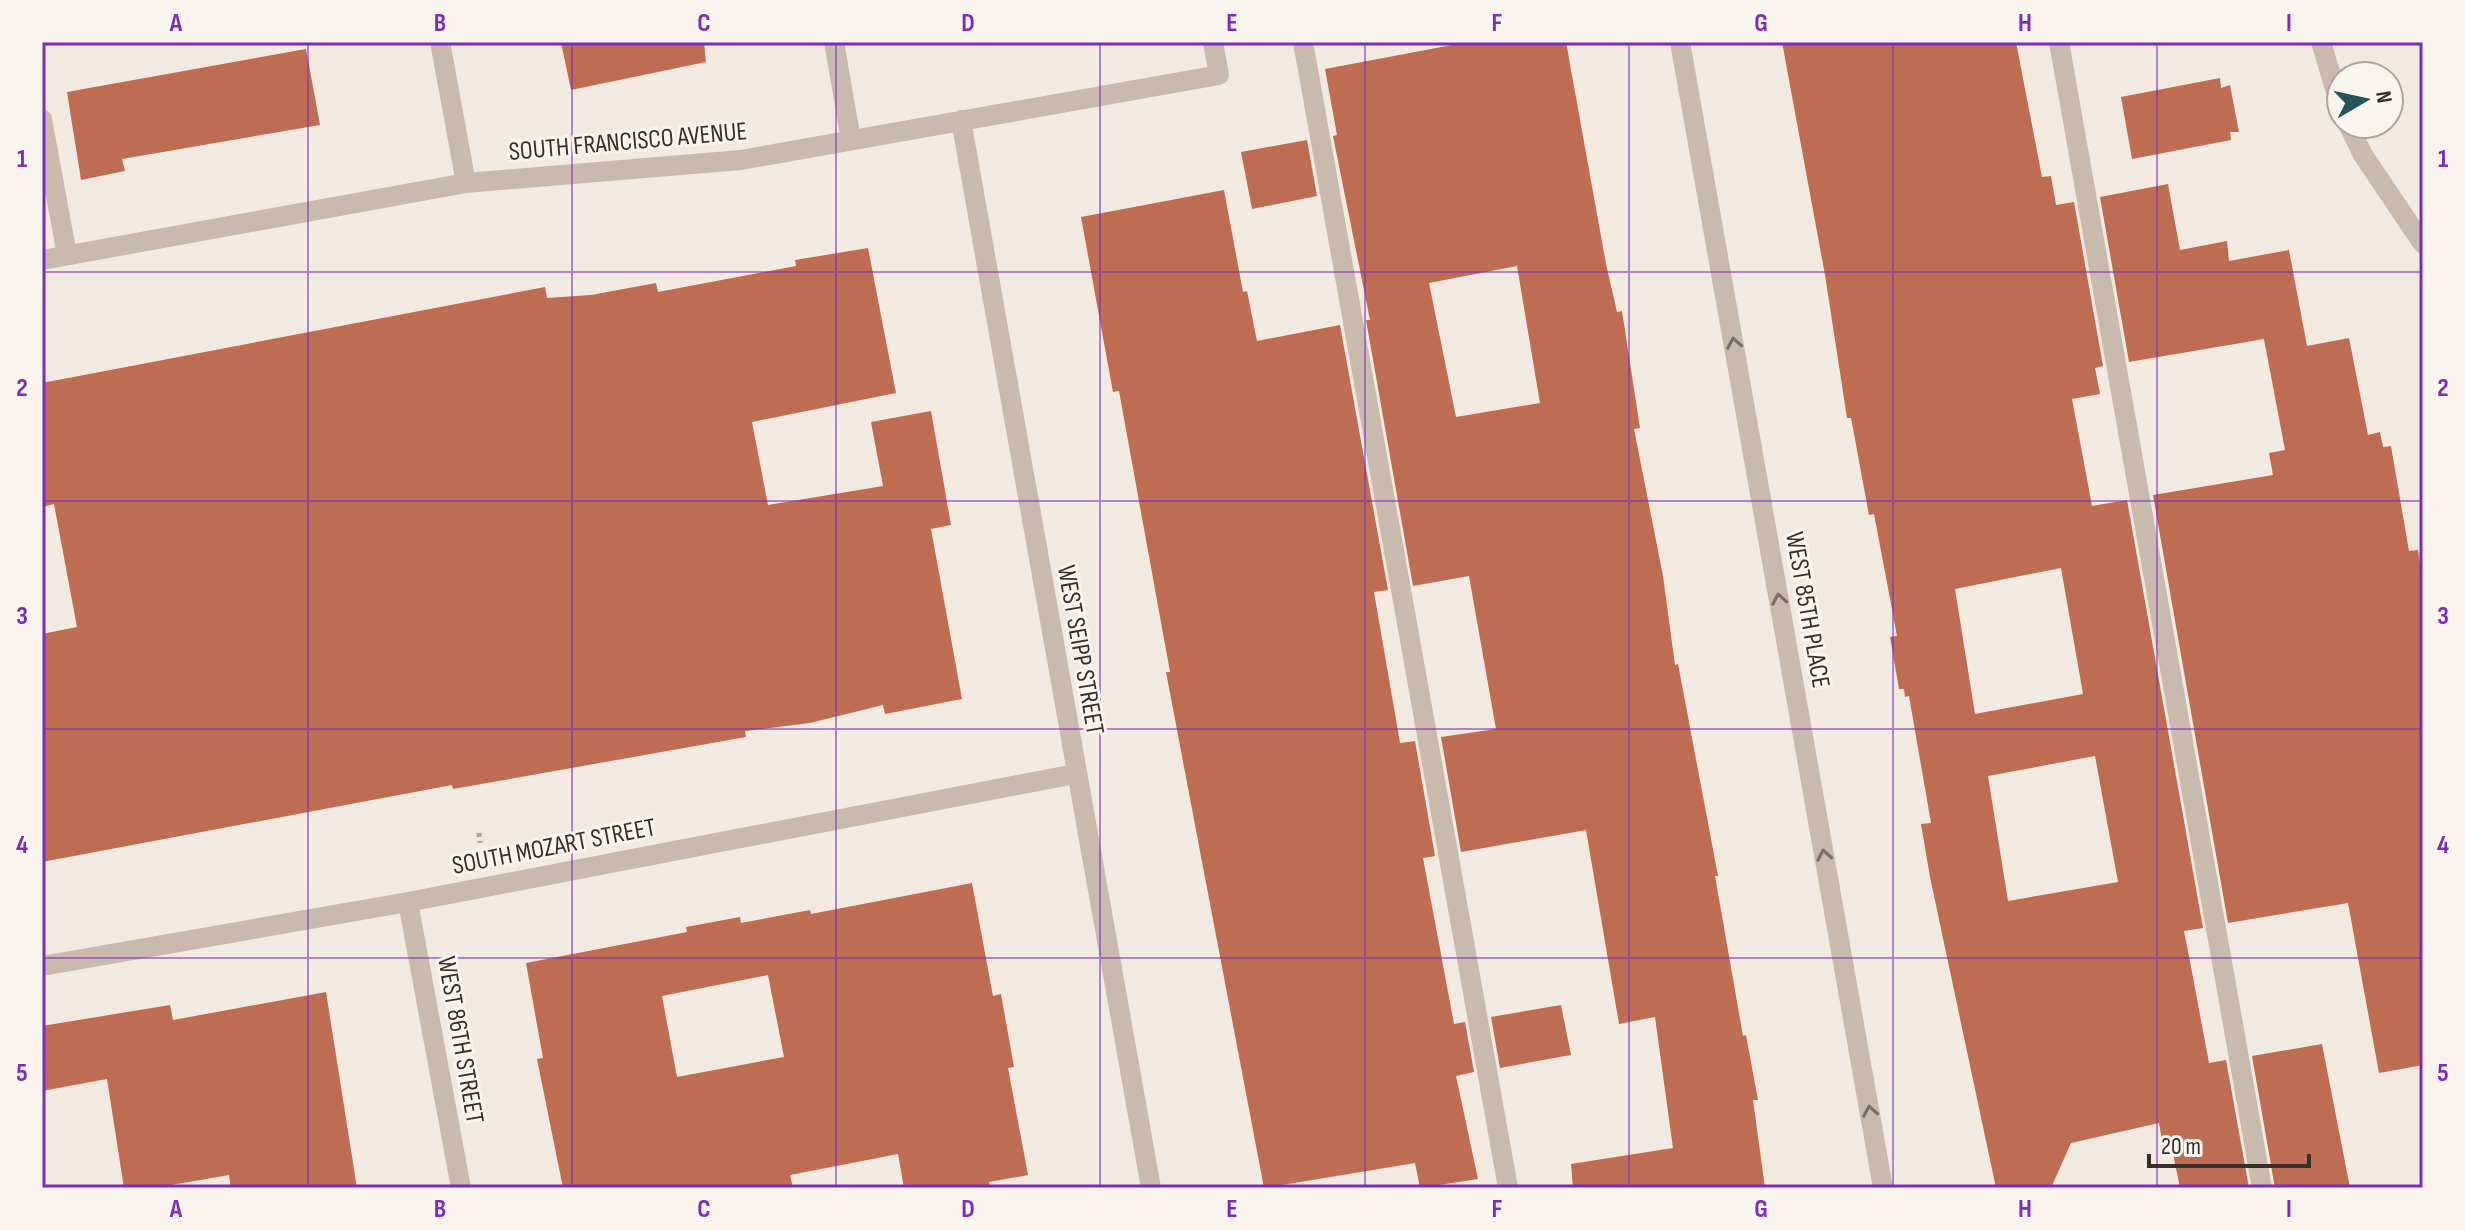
<svg xmlns="http://www.w3.org/2000/svg" width="2465" height="1230" viewBox="0 0 2465 1230" font-family="'Sofia Sans Condensed',sans-serif">
<style>
.building{fill:#be6c52;fill-rule:evenodd}
.lines{fill:none;stroke-linecap:round;stroke-linejoin:round}
.path{stroke:#b5a497;stroke-width:5;stroke-dasharray:4 4;stroke-linecap:butt}
.service{stroke:#cabaad;stroke-width:20}
.minor{stroke:#cabaad;stroke-width:20}
.oneway{stroke:#7a6e66}
.grid{fill:none;stroke:#7b2cbf;stroke-width:2;stroke-opacity:0.55}
.labels{text-anchor:middle;dominant-baseline:central;stroke-width:6;stroke-linejoin:round;paint-order:stroke}
.street-label{font-size:26px;fill:#382f2b;stroke:#f9f4ed}
.neatline{fill:none;stroke:#7b2cbf;stroke-width:3}
.grid-label{font-size:26px;text-anchor:middle;font-weight:bold;fill:#7b2cbf}
</style>
<rect width="100%" height="100%" fill="#f2eae0"/>
<!-- building -->
<path class="building" d="M561,42h143l2,20 -135,28z
M1468,42h98l40,222 11,48 5,-1 18,117 -6,1 29,147 12,89 3,-1 40,212h-3l28,160 3,-1 12,65h-5l12,88h-192l-2,-24 102,-16 -18,-131 -36,7 -33,-194 -125,22 -20,-115 55,-8 -27,-153 -56,10 -47,-266h4l-37,-184 4,-1 -12,-66zM1517,266l23,137 -84,14 -27,-134z
M1782,42h234l26,135 9,-1 5,29 18,-3 29,164 -8,2 5,26 -28,5 20,107 35,-6 76,428 -19,3 8,41 17,91 17,-3 23,128h-69l-10,-49 -8,1 -3,-17 -88,20 -20,45h-55l-66,-311 -9,-53 10,-1 -22,-127 -4,1 -1,-8h-5l-9,-52 7,-1 -23,-122 -5,1 -18,-97h-4l-22,-143zM2061,568l22,126 -108,20 -20,-125zM2095,756l23,126 -110,19 -20,-125z
M306,49l14,76 -198,34 3,12 -44,9 -14,-88z
M2220,78l1,10 9,-3 9,47h-9l1,8 -99,19 -11,-62z
M1307,140l10,56 -65,13 -11,-57z
M2168,184l12,66 47,-9 2,20 60,-11 18,96 42,-8 19,97 12,-3 3,15 8,-1 18,105 9,-1 5,32v483l-44,8 -31,-170 -120,20 -75,-428 120,-20 -4,-22 16,-3 -21,-111 -135,23 -29,-165z
M1224,190l19,102 4,-1 10,50 83,-16 48,265 -14,2 26,151 15,-2 20,115 -12,2 31,166 11,-2 9,50 -18,4 22,103 -58,9 -5,-25 -151,25 -98,-516h4l-51,-281 -6,1 -32,-175z
M868,248l28,145 -144,29 16,83 115,-19 -12,-64 60,-11 20,114 -20,4 31,170 -77,15 -2,-9 -73,18 -65,8 1,6 -293,52 -1,-4 -410,77v-228l35,-7 -23,-123 -12,3v-124l503,-96 2,11 44,-3 65,-12 2,9 138,-26 -1,-6z
M972,883l21,113 8,-2 13,73 -6,1 20,107 -39,7 1,6h-86l-6,-34 -108,21 3,13h-230l-26,-129 6,-1 -17,-95 161,-31 -1,-5 54,-10 1,6 69,-13 1,4zM768,975l16,82 -107,20 -15,-81z
M326,992l31,196h-126l-2,-13 -75,13h-30l-17,-109 -65,12v-65l128,-21 3,15z
M1561,1005l10,50 -71,13 -9,-51z
M2322,1044l28,144h-75l-23,-132z"/>
<g class="lines">
<!-- path -->
<path class="path" d="M479,833l1,10"/>
<!-- service -->
<path class="service" d="M834,42l17,98
M1303,42l205,1146
M2059,42l203,1146
M42,119l25,136"/>
<!-- minor -->
<path class="minor" d="M440,42l26,141
M1680,42l203,1146
M2321,42l20,67
M961,120l190,1068
M2348,124l15,31 60,89
M42,260l424,-77 275,-23 478,-85 -6,-33
M408,902l53,286
M42,966l366,-64 667,-128"/>
</g>
<!-- one-way arrows -->
<defs><path id="oneway-chevron" d="M-2-3.5L2.5 0L-2 3.5" fill="none" stroke-width="1.6" stroke-linecap="round" stroke-linejoin="round" transform="scale(2)"/></defs>
<g class="oneway">
<use href="#oneway-chevron" transform="translate(1734 343) rotate(-100)"/>
<use href="#oneway-chevron" transform="translate(1779 599) rotate(-100)"/>
<use href="#oneway-chevron" transform="translate(1824 855) rotate(-100)"/>
<use href="#oneway-chevron" transform="translate(1870 1111) rotate(-100)"/>
</g>
<!-- grid -->
<path class="grid" d="M308,42v1146M572,42v1146M836,42v1146M1100,42v1146M1365,42v1146M1629,42v1146M1893,42v1146M2157,42v1146M42,272h2381M42,501h2381M42,729h2381M42,958h2381"/>
<g class="labels">
<!-- street labels -->
<g class="street-label">
<text transform="translate(628 142) rotate(-5)">SOUTH FRANCISCO AVENUE</text>
<text transform="translate(1807 610) rotate(80)">WEST 85TH PLACE</text>
<text transform="translate(1080 650) rotate(80)">WEST SEIPP STREET</text>
<text transform="translate(554 847) rotate(-11)">SOUTH MOZART STREET</text>
<text transform="translate(460 1040) rotate(80)">WEST 86TH STREET</text>
</g>
</g>
<!-- border -->
<rect width="2465" height="1230" fill="none" stroke="#f9f4ed" stroke-width="88"/>
<!-- north arrow -->
<g transform="translate(2365 100) rotate(81)"><circle r="38" fill="#f9f4ed" stroke="#aca59f" stroke-width="2"/>
<path d="M0-6L14 30L0 20L-14 30Z" fill="#235458"/>
<text y="-12" font-size="22" font-weight="bold" text-anchor="middle" fill="#382f2b">N</text>
</g>
<!-- scale -->
<path d="M2149 1154v12h160v-12" fill="none" stroke="#382f2b" stroke-width="4"/>
<text x="2161" y="1154" font-size="24" fill="#382f2b" stroke="#f9f4ed" stroke-width="6" paint-order="stroke">20 m</text>
<rect x="44" y="44" width="2377" height="1142" class="neatline"/>
<g class="grid-label">
<text x="176" y="31">A</text>
<text x="440" y="31">B</text>
<text x="704" y="31">C</text>
<text x="968" y="31">D</text>
<text x="1232" y="31">E</text>
<text x="1497" y="31">F</text>
<text x="1761" y="31">G</text>
<text x="2025" y="31">H</text>
<text x="2289" y="31">I</text>
<text x="22" y="167">1</text>
<text x="2443" y="167">1</text>
<text x="22" y="396">2</text>
<text x="2443" y="396">2</text>
<text x="22" y="624">3</text>
<text x="2443" y="624">3</text>
<text x="22" y="853">4</text>
<text x="2443" y="853">4</text>
<text x="22" y="1081">5</text>
<text x="2443" y="1081">5</text>
<text x="176" y="1217">A</text>
<text x="440" y="1217">B</text>
<text x="704" y="1217">C</text>
<text x="968" y="1217">D</text>
<text x="1232" y="1217">E</text>
<text x="1497" y="1217">F</text>
<text x="1761" y="1217">G</text>
<text x="2025" y="1217">H</text>
<text x="2289" y="1217">I</text>
</g>
</svg>
